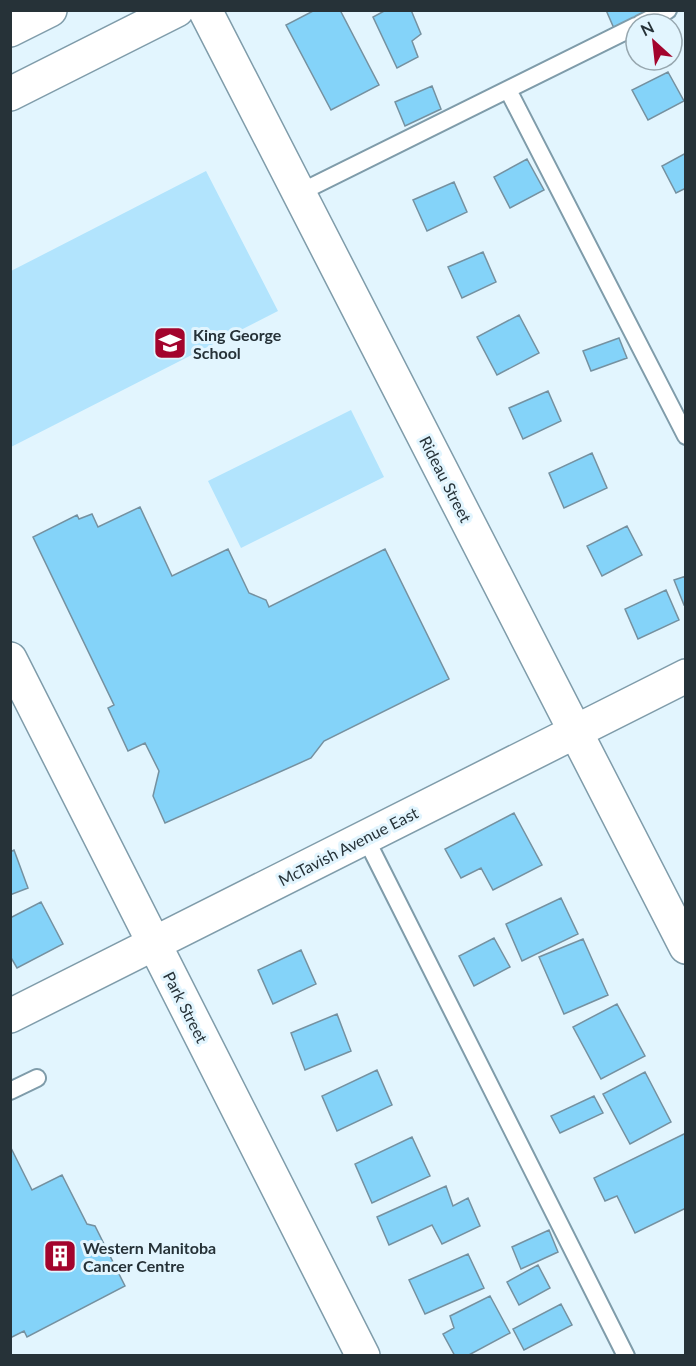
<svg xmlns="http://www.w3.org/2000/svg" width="696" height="1366" viewBox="0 0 696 1366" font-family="Lato,sans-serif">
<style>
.green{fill:#b2e4fd}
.building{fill:#84d3f9;stroke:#7591a0;stroke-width:1.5}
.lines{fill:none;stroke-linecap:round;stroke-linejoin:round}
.lane-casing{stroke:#7f9caa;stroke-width:20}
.street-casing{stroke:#7f9caa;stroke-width:36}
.secondary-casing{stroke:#7f9caa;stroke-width:36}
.lane{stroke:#fff;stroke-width:16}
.street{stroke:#fff;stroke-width:33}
.secondary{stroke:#fff;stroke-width:33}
.labels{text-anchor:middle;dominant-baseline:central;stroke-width:6;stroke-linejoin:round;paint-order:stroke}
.poi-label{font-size:16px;font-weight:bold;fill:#263238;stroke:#e2f5fe;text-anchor:start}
.street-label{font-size:16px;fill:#263238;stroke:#e2f5fe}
</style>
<rect width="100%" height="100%" fill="#e2f5fe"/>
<!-- green -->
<path class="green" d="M206,171l72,140 -267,136v-176z
M351,410l33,67 -143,71 -33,-67z"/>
<!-- building -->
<path class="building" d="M315,10h25l39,75 -48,25 -45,-85z
M386,10h25l10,24 -9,7 6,16 -21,11 -24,-51z
M606,10h44l-34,23z
M668,72l16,29 -36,19 -16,-30z
M432,86l9,23 -36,17 -10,-24z
M686,153v35l-10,5 -14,-27z
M527,159l17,31 -34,18 -16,-31z
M454,182l13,30 -40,19 -14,-31z
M483,252l13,30 -34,16 -14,-31z
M519,315l20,38 -42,22 -20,-38z
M619,338l8,20 -36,13 -8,-20z
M548,391l13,30 -38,18 -14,-31z
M592,453l15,35 -43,20 -15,-35z
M140,507l32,69 56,-27 21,44 17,7 3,7 116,-58 64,130 -125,62 -13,17 -146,65 -12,-27 6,-25 -14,-28 -17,8 -20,-43 6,-3 -81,-168 44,-22 2,4 13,-5 6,13z
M627,526l15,29 -40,21 -15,-30z
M686,576v28l-2,1 -10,-25z
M666,590l13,30 -41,19 -13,-30z
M514,813l28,52 -49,25 -12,-22 -20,10 -16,-29z
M14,850l14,38 -18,7v-43z
M561,898l17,36 -56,27 -16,-37z
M41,902l22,42 -46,24 -7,-12v-38z
M494,938l16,29 -36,19 -15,-30z
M583,939l25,56 -44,19 -25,-57z
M301,950l15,34 -43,20 -15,-34z
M617,1004l28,52 -44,23 -28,-52z
M337,1014l14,37 -46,19 -14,-37z
M377,1070l15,35 -55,26 -15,-35z
M645,1072l26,50 -41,22 -27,-50z
M594,1096l9,17 -43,20 -9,-17z
M686,1133v75l-51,25 -18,-37 -12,5 -11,-23z
M412,1137l18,39 -58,27 -17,-39z
M10,1146l22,44 30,-15 25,49 8,2 30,60 -98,51 -3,-6 -14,7z
M446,1186l7,20 15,-8 12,28 -38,18 -10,-19 -43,20 -12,-28z
M549,1230l9,22 -37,17 -9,-22z
M468,1254l16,34 -59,26 -16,-34z
M538,1265l12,23 -31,17 -12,-23z
M490,1296l20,37 -43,23h-12l-12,-22 11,-6 -4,-12z
M561,1304l11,21 -48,25 -11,-21z"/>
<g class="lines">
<defs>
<path id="lane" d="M640,24l28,-14
M508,90l178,346
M299,193l337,-167
M365,837l261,519
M10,1091l27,-13"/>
<path id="street" d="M205,10l481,937
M10,659l353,697
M10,1016l676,-340"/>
<path id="secondary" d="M10,30l40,-20
M10,94l167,-84"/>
</defs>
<!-- lane casing -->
<use href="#lane" class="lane-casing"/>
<!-- street casing -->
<use href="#street" class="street-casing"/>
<!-- secondary casing -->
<use href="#secondary" class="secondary-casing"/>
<!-- lane -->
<use href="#lane" class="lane"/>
<!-- street -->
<use href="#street" class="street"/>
<!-- secondary -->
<use href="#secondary" class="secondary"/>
</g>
<!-- icons -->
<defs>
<symbol id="school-square" viewBox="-11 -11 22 22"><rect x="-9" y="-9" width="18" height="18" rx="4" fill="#a3042d" stroke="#e2f5fe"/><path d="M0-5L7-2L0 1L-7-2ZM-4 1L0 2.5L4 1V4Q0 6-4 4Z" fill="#fff"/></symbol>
<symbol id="building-square" viewBox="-11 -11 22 22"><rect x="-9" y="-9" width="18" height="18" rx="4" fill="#a3042d" stroke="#e2f5fe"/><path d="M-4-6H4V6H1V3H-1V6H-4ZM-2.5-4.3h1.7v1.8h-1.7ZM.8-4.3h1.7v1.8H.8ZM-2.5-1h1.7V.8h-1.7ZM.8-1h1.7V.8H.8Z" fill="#fff"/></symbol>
</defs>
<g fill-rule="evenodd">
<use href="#school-square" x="151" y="324" width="38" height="38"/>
<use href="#building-square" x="41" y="1237" width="38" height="38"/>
</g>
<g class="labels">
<!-- poi labels -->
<g class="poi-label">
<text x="193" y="334">King George<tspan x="193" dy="18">School</tspan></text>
<text x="83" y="1247">Western Manitoba<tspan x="83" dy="18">Cancer Centre</tspan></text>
</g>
<!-- street labels -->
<g class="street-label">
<text transform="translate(446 479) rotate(63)">Rideau Street</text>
<text transform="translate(348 846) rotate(-27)">McTavish Avenue East</text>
<text transform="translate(186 1007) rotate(63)">Park Street</text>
</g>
</g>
<!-- border -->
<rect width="696" height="1366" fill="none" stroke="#263238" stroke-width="24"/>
<!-- north arrow -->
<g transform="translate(654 42) rotate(333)"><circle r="28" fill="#e2f5fe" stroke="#97a7af" stroke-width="1.5"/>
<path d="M0-4.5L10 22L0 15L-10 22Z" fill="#a3042d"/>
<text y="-9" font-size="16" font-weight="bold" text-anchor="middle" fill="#263238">N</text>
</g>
</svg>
